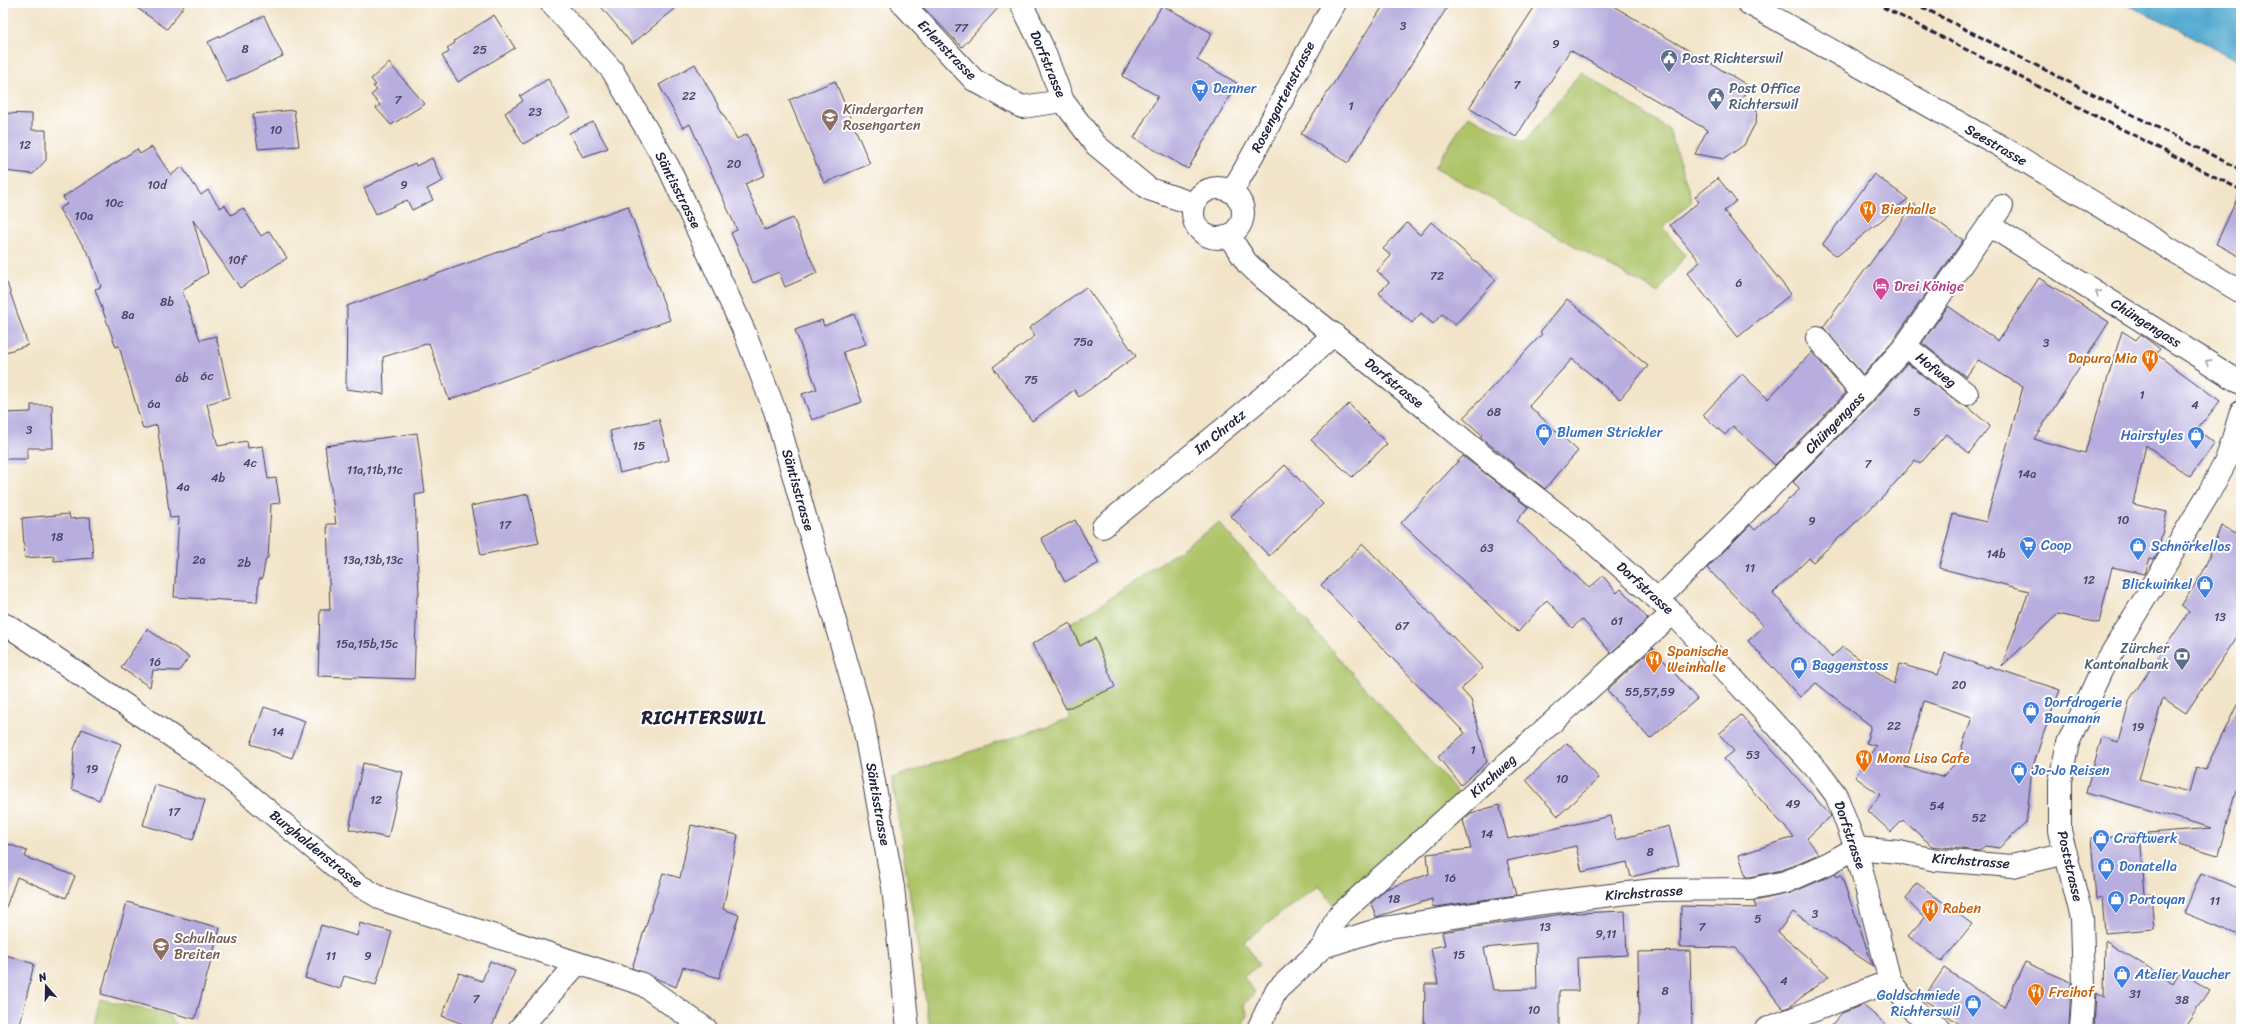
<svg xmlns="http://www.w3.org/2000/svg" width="2244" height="1032" viewBox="0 0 2244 1032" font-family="Sriracha,sans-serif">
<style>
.green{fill:#adc469;stroke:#687352}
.water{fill:#54aad0;stroke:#3b6686}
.building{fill:#b7adde;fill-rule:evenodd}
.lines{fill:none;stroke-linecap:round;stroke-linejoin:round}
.minor-casing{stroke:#413f50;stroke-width:24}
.major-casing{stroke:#413f50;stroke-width:24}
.minor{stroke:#fff;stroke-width:22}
.major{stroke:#fff;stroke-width:22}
.rail{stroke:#22223b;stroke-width:3;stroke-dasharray:6 3;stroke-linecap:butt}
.oneway{stroke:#9c9ca7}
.labels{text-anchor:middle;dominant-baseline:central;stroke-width:4;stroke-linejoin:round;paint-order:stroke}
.number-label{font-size:12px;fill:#474564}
.street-label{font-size:14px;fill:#22223b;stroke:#fff}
.service-label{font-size:14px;fill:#4e5e75;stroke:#fff;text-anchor:start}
.shop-label{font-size:14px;fill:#366cbe;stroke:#fff;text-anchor:start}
.education-label{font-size:14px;fill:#785e54;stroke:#fff;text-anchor:start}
.food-label{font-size:14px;fill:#c56008;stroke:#fff;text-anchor:start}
.hotel-label{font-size:14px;fill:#b23c85;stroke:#fff;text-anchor:start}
.district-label{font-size:18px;font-weight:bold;letter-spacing:1px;fill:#22223b;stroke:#fff}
</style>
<rect width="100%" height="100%" fill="#fff"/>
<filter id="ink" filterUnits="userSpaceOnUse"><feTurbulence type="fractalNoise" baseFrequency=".025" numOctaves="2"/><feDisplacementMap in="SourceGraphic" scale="8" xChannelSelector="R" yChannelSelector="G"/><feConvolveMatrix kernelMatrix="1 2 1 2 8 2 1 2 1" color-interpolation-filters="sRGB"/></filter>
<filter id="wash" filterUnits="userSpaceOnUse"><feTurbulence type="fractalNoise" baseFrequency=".012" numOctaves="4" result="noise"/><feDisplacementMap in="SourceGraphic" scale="16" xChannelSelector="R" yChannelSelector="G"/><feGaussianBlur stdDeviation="0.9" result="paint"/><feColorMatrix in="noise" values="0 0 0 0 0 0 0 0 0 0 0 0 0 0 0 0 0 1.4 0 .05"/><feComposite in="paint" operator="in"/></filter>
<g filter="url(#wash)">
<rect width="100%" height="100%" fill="#f2e4c8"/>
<!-- green -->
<path class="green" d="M1581,72l88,57 23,72 -29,27 22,27 -27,38 -223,-126 33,-51 56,27z
M1219,523l242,273 -126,111 -16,-22 -75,56 15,24 -16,12 12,15 -11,13 4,10 -7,14h-311l-38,-251 179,-60 -39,-74 55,-30z
M100,999l69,16 11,14h-87z"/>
<!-- water -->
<path class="water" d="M2123,3h118v59l-74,-39z"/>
<g id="blocks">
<!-- building -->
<path class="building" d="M130,3h56l-19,26z
M598,3h84l-50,41z
M919,3h84l-41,44z
M1385,3h65l-102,160 -47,-29z
M1537,3h71l141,83 -9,16 17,7 -1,13 -12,23 -20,14 -29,-5 12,-24 -137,-80 -54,87 -47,-29z
M1162,5l50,28 -15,27 40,23 -49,86 -54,-31 24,-42 -36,-20z
M494,15l21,33 -57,34 -16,-26 7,-4 -2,-4 8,-5 -1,-2z
M264,16l19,40 -56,26 -19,-40z
M389,63l36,41 -34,21 -15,-17 4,-3 -9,-10 6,-5 -4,-4 3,-1 -5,-6z
M695,64l42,75 10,-5 18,41 -20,9 20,46 28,-12 24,55 -32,14 -6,-15 -26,11 -22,-50 6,-3 -47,-106 -7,4 -24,-43z
M548,79l22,38 -47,27 -18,-31 18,-12 -3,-5z
M835,81l35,83 -46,19 -35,-83z
M294,110l5,36 -41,3 -5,-35z
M3,113l29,1v16h14v30l-13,14 -30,-3z
M593,122l15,26 -25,9 -14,-24z
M152,147l19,28 11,-8 19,28 7,-5 12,18 5,-3 6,10 12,-7 18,28 8,-5 18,27 -47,30 -47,-68 15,53 -26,17 18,50 16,-4 14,61 -23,7 11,42 29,-5 1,7 15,-2 5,33 8,-1 4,25 -9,1 -3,54h-2l-4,21h-3l-2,23 -83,-5 5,-80 -9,1 -13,-93 -14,4 -24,-83 -3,1 -21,-58 6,-2 -10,-29 -32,-49 8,-5 -4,-7 74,-48 3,5z
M432,158l11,23 -16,8 6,11 -21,10 -5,-10 -31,14 -12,-26 51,-25 1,3z
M1874,174l34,25 -71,57 -15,-11z
M1718,178l18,23 -12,10 67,83 -53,43 -51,-64 13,-11 -30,-37 29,-23 -4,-5z
M2241,190v67l-25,-13z
M1914,204l49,36 -68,98 -32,37 -40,-48z
M628,206l42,114 -221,80 -20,-57 -46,14 1,37 -38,-5 1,-83z
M1431,222l65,58 -41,45 -13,-11 -9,10 -12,-11 -9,10 -33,-30 10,-11 -12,-11 14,-15 -8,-7 24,-26 13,12z
M2039,278l70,44 -75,117 51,14 37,-122 14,9 4,-5 4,2 16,12 -4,5 64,47 -23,29 18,13 -25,34 -44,-32 -13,59 34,8 -10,43 -3,4 -4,-1 -5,16 -33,-7 -13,56 -41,-9 -56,52 27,-75 -90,-23 14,-54 33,8 37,-135 -45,-27 -12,17 -44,-34 26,-37 50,35z
M7,283l21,62 -25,8v-69z
M1086,287l50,69 -57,41 -5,-7 -42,31 -39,-54 42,-31 -6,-8z
M1567,299l81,67 -28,33 -48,-40 -43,47 49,45 -33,38 -65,-52 2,-2 -19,-17 79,-84 -2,-2z
M854,314l12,30 -23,8 19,50 -50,18 -10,-26 15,-5 -22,-59 27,-10 2,6z
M1812,352l34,41 -71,72 -42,-39 -8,9 -22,-20 39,-41 26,25z
M1907,363l52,41 8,2 23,20 -21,27 -23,-19 -26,30 -5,-4 -33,38 -69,64 -4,-4 -36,35 58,64 12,-10 51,37 6,-20 38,11 7,-22 43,15 1,-2 71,24 -17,45 -11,35 -6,53 -27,25 -14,-2 -6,5 -47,-5 -29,-26 -12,12 -23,-21 12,-16 -25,-18 21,-31 -10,-3 5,-17 -55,-43 -16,14 -52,-56 16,-15 -57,-58 43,-43 5,5 45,-41 -7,-7 79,-79zM1924,701l48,16 -15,45 -15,15 -37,-10z
M1349,404l38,40 -35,33 -41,-37z
M31,405h21l1,43h-26v11h-22l-1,-46 27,-1z
M659,419l10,41 -49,13 -10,-42z
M417,433l8,60 -10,2 4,101h-2l-3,83 -96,-3 2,-66h10l-3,-86h9l-11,-78z
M1463,456l65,51 -11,14 72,67 14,-12 14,17 4,-4 27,30 -37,34 -29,-34 -10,9 -25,-28 -29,32 -117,-109z
M1285,465l38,39 -54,52 -38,-40z
M528,494l11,49 -58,12 -10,-49z
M69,514l1,5 20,-2 3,41 -39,3v-5l-29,2 -3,-40z
M1075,520l24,43 -34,19 -24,-44z
M2221,526l20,9v96l-55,82 -23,-15 -24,81 50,13 7,-25 9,3 36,-73v75l-23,83 -70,-20v-2l64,-5 -126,-36 16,-55 16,5 12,-43 59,-87 -8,-6 22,-34z
M1363,544l120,124 -22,21 10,11 16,62 -26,23 -23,-28 27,-24 -144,-148z
M1070,623l10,23 15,-8 20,49 -49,22 -34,-65z
M147,629l42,28 -10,14 -26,-1 -3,17 -29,-19z
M1653,648l44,51 -47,40 -43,-49z
M264,707l41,14 -13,37 -41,-14z
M1741,715l90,101 -24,22 12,16 -37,16 -32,7h-4l-7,-22 55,-18 -70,-78 10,-8 -15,-17z
M82,729l39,15 -22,56 -27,-11 2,-40z
M1567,743l32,35 -41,38 -32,-36z
M363,763l40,9 -15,66 -39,-9z
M155,785l50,15 -12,40 -50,-15z
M1499,805l9,34 103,-23 5,24 53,-14 10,39 -48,12 -4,-15 -45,10 -6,-26 -69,15 9,34 -80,12 -4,-1v-7l-56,18 -5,-14 15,-14 43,-15 -2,-20 44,-5 -8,-29 8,-7z
M691,825l47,10 -15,74 16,6 -20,63 -36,-11 -7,20 -44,-19 31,-95 17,5z
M2140,834l5,61 6,-1 3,35 -49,4 -3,-35 -6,1 -5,-61z
M3,842l24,9 -2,6 50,19 -9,22 -49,-21 -12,33 -2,-1z
M2201,873l37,15 3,-5v53l-57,-23z
M1835,874l2,3 4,-2 32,91 -80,-54 -15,20 51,44 -40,31 -6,2 -47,-61 -56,-1 1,-41 75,2 -2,-7 37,-8z
M1917,883l55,41 -30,38 -34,-26 16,-18 -18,-19z
M127,902l93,26 -25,91 -94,-25z
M1625,911l2,44 -50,3 1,33h-19v38h-135l1,-45h13l-7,-36 14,-3 -3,-13 134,-20v1zM1536,943l1,46 -44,1 -9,-42z
M360,923l32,9 -16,53 -32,-9 -4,13 -35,-11 16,-53 36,11z
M2105,940l52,33 1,5 1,-4 14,9 7,-12 29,19 -26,39h-89l2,-36 8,4z
M1690,951l2,78h-53l-1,-77z
M3,954l31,10 -15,65h-16z
M490,961l25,10 -24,58h-15l-34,-13 17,-43 23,8z
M2025,962l46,20 -2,47h-102l-44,-30 21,-31 60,40z
M1863,1005l28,24h-63l14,-16z"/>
</g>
</g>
<g filter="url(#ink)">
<use href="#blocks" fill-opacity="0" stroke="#413f50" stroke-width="1"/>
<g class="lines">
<defs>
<path id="minor" d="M551,3l61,67 56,96 77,167 30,78 87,305 31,171 15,142
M902,3l72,77 48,27 41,-6
M1021,3l21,43 21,55 33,44 53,44 45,15
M1193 213a25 25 0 1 1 50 0a25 25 0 1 1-50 0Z
M1232,191c37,-61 66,-127 103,-188
M1989,225l252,158
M1229,236l18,27 17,16 143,114 82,68 98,76 86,76 145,158 18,24 20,53 34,133 23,29 27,19
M1817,338l46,56
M1905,346l62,48
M1103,527l182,-148 49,-45
M1658,600l205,-206 42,-48 97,-140
M3,624l7,3 195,132 42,34 108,90 29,17 258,84 64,45
M1323,947l14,-30 336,-304
M519,1029l59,-66
M1258,1029l18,-38 47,-44 60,-19 161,-25 109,-13 98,-1 35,-7 43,-19 27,-15 43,4 37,8 76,6 54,-13
M1766,1029l124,-48
M2081,1029l3,-44 -2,-67 -22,-87v-50l8,-38 34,-74 107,-176 18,-34 14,-47"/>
<path id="major" d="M1748,3l254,144 239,145"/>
</defs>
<!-- minor casing -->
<use href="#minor" class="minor-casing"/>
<!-- major casing -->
<use href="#major" class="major-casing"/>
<!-- minor -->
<use href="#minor" class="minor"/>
<!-- major -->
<use href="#major" class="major"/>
<!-- rail -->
<path class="rail" d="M1875,3l366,187
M1914,3l327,167"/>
</g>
<!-- one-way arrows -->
<defs><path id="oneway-chevron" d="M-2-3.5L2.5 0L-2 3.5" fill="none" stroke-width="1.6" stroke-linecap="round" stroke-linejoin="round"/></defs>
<g class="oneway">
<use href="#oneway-chevron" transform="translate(2098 293) rotate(-148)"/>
<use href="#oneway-chevron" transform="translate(2208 362) rotate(-148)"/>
</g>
</g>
<!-- icons -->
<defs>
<symbol id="civic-pin" viewBox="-11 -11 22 30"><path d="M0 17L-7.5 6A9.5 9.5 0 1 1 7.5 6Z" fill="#5c6f8a" stroke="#fff"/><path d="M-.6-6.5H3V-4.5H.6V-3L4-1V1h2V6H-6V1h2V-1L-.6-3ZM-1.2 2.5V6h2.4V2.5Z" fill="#fff"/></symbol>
<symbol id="supermarket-pin" viewBox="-11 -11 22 30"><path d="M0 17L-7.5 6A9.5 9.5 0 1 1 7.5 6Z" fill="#3f7fe0" stroke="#fff"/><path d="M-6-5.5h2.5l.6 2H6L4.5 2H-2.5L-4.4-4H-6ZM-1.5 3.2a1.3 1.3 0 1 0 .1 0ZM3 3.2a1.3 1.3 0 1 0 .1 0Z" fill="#fff"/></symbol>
<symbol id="school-pin" viewBox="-11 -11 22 30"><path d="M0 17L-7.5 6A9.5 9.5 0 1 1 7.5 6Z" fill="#8d6e63" stroke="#fff"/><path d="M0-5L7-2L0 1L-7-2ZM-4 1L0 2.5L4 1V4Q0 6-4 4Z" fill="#fff"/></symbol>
<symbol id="restaurant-pin" viewBox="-11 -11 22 30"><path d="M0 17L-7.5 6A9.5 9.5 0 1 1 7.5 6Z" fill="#e8710a" stroke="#fff"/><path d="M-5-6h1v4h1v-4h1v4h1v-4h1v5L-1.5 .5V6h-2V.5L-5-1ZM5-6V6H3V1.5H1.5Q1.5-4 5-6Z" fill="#fff"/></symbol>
<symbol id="hotel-pin" viewBox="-11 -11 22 30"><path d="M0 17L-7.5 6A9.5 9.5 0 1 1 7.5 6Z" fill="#d1479c" stroke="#fff"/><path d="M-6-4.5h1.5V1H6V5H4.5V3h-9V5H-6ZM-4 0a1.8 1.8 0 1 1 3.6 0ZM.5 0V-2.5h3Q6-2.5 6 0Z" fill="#fff"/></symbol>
<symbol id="shop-pin" viewBox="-11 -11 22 30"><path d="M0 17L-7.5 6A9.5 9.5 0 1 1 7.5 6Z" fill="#3f7fe0" stroke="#fff"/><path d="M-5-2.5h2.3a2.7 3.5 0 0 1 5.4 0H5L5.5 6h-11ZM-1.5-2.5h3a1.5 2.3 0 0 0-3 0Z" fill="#fff"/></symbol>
<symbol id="bank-pin" viewBox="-11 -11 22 30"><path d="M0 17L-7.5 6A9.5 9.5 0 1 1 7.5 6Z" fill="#5c6f8a" stroke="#fff"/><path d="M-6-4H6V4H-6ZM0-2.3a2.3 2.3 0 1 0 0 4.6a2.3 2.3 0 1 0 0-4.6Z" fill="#fff"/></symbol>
</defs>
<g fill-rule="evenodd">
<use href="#civic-pin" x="1659" y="48" width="20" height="27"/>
<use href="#supermarket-pin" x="1190" y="78" width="20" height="27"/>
<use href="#civic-pin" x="1706" y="86" width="20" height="27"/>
<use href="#school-pin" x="820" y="107" width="20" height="27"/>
<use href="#restaurant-pin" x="1858" y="199" width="20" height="27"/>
<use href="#hotel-pin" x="1871" y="276" width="20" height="27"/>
<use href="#restaurant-pin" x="2140" y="348" width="20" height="27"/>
<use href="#shop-pin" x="1534" y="422" width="20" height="27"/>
<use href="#shop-pin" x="2186" y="425" width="20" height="27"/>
<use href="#supermarket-pin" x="2018" y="535" width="20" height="27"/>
<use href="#shop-pin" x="2128" y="536" width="20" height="27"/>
<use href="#shop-pin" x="2195" y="574" width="20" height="27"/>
<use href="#bank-pin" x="2172" y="646" width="20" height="27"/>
<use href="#restaurant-pin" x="1644" y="649" width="20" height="27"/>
<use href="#shop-pin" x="1789" y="655" width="20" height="27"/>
<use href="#shop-pin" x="2021" y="700" width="20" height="27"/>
<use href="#restaurant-pin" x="1854" y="748" width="20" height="27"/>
<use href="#shop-pin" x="2009" y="760" width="20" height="27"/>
<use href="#shop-pin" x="2091" y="828" width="20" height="27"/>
<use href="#shop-pin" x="2096" y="856" width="20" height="27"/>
<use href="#shop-pin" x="2106" y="889" width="20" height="27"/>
<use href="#restaurant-pin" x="1920" y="898" width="20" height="27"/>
<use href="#school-pin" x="151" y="936" width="20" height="27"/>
<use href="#shop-pin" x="2112" y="964" width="20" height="27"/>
<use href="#restaurant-pin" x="2026" y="982" width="20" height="27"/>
<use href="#shop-pin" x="1963" y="993" width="20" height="27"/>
</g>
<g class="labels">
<!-- number labels -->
<g class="number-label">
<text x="1403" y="26">3</text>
<text x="961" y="28">77</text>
<text x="1556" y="44">9</text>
<text x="245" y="49">8</text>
<text x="480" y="50">25</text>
<text x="1517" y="85">7</text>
<text x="689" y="96">22</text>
<text x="398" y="100">7</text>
<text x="1351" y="106">1</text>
<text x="535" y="112">23</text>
<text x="276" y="130">10</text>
<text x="25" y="145">12</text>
<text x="734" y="164">20</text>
<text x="157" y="185">10d</text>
<text x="404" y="185">9</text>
<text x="114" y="203">10c</text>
<text x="84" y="216">10a</text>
<text x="237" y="260">10f</text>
<text x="1437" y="276">72</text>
<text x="1739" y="283">6</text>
<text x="167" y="302">8b</text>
<text x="128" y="315">8a</text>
<text x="1083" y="342">75a</text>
<text x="2046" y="343">3</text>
<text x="207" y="376">6c</text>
<text x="182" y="378">6b</text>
<text x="1031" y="380">75</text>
<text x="2142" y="395">1</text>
<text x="154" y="404">6a</text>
<text x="2195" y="405">4</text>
<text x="1494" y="412">68</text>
<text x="1917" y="412">5</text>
<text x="29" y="430">3</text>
<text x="639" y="446">15</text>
<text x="250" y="463">4c</text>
<text x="1868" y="464">7</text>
<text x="375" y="470">11a,11b,11c</text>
<text x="2027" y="474">14a</text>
<text x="218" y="478">4b</text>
<text x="183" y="487">4a</text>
<text x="2123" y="520">10</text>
<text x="1812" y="521">9</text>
<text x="505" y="525">17</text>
<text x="57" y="537">18</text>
<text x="1487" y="548">63</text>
<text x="1996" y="554">14b</text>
<text x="199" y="560">2a</text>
<text x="373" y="560">13a,13b,13c</text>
<text x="244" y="563">2b</text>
<text x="1750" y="568">11</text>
<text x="2089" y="580">12</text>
<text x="2220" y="617">13</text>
<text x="1617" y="621">61</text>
<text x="1402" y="626">67</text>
<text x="367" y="644">15a,15b,15c</text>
<text x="155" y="662">16</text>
<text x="1959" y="685">20</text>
<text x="1650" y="692">55,57,59</text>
<text x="1894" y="726">22</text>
<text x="2138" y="727">19</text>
<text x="278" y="732">14</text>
<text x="1473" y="750">1</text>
<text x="1753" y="755">53</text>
<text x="92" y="769">19</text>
<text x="1562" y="779">10</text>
<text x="376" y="800">12</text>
<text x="1793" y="804">49</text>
<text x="1937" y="806">54</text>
<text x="174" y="812">17</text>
<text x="1979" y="818">52</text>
<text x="1487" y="834">14</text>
<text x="1650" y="852">8</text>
<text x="1450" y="878">16</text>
<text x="1394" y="899">18</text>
<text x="2215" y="901">11</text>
<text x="1815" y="914">3</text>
<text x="1758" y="919">5</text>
<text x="1545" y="927">13</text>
<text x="1702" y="927">7</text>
<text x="1606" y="934">9,11</text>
<text x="1459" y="955">15</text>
<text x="331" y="956">11</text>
<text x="368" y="956">9</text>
<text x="1784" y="981">4</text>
<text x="1665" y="991">8</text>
<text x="2135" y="994">31</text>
<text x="476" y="999">7</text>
<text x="2182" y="1000">38</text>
<text x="1534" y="1010">10</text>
</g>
<!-- street labels -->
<g class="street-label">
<text transform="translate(947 50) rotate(46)">Erlenstrasse</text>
<text transform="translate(1048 64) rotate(67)">Dorfstrasse</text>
<text transform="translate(1283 97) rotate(-63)">Rosengartenstrasse</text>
<text transform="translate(1996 145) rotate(30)">Seestrasse</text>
<text transform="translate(678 190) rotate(63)">Säntisstrasse</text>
<text transform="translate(2146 323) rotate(32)">Chüngengass</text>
<text transform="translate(1936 370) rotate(38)">Hofweg</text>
<text transform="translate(1394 383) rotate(39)">Dorfstrasse</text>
<text transform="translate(1835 423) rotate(-46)">Chüngengass</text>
<text transform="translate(1220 432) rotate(-39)">Im Chratz</text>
<text transform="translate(798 490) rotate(74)">Säntisstrasse</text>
<text transform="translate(1645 588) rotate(42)">Dorfstrasse</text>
<text transform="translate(1493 776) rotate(-42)">Kirchweg</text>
<text transform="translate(878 804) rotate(80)">Säntisstrasse</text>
<text transform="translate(1850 835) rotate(71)">Dorfstrasse</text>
<text transform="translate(316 849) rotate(39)">Burghaldenstrasse</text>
<text transform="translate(1971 861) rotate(4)">Kirchstrasse</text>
<text transform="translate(2070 866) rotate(77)">Poststrasse</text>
<text transform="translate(1644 893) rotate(-4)">Kirchstrasse</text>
</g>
<!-- service labels -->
<g class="service-label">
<text x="1682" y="58">Post Richterswil</text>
<text x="1729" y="88">Post Office<tspan x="1729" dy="16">Richterswil</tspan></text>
<text x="2169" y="648" text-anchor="end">Zürcher<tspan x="2169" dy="16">Kantonalbank</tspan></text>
</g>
<!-- shop labels -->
<g class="shop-label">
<text x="1213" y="88">Denner</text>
<text x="1557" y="432">Blumen Strickler</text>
<text x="2183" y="435" text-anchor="end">Hairstyles</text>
<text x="2041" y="545">Coop</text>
<text x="2151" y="546">Schnörkellos</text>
<text x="2192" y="584" text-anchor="end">Blickwinkel</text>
<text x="1812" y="665">Baggenstoss</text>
<text x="2044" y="702">Dorfdrogerie<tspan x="2044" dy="16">Baumann</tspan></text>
<text x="2032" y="770">Jo-Jo Reisen</text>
<text x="2114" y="838">Craftwerk</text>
<text x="2119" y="866">Donatella</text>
<text x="2129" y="899">Portoyan</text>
<text x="2135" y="974">Atelier Vaucher</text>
<text x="1960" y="995" text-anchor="end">Goldschmiede<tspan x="1960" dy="16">Richterswil</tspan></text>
</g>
<!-- education labels -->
<g class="education-label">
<text x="843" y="109">Kindergarten<tspan x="843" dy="16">Rosengarten</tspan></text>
<text x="174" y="938">Schulhaus<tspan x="174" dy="16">Breiten</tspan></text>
</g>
<!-- food labels -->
<g class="food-label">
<text x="1881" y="209">Bierhalle</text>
<text x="2137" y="358" text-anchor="end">Dapura Mia</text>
<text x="1667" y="651">Spanische<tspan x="1667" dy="16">Weinhalle</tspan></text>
<text x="1877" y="758">Mona Lisa Cafe</text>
<text x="1943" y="908">Raben</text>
<text x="2049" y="992">Freihof</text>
</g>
<!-- hotel labels -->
<g class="hotel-label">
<text x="1894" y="286">Drei Könige</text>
</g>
<!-- district labels -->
<g class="district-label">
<text x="704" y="718">RICHTERSWIL</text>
</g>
</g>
<!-- margin -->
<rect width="2244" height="1032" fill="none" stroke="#fff" stroke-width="16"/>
<!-- north arrow -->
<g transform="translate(46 986) rotate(340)" stroke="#ffffff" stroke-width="3" paint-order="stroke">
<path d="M0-3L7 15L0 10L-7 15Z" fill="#22223b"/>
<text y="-6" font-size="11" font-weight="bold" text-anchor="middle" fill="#22223b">N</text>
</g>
</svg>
